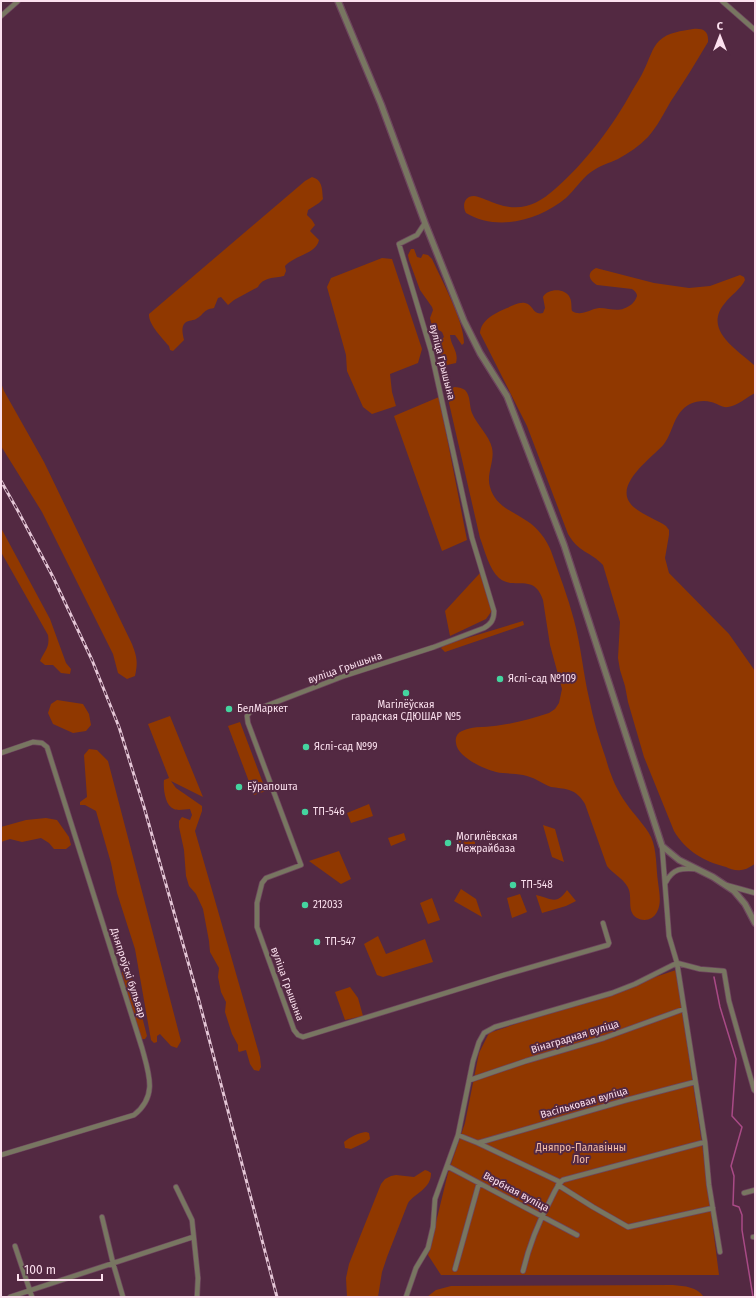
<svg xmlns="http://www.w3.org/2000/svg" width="756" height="1298" viewBox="0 0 756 1298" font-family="'Fira Sans',sans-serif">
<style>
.green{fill:#903800}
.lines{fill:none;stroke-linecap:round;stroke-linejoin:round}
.stream{stroke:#a94a86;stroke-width:1.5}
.minor-casing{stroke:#6e465e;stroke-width:6}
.tertiary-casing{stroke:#6e465e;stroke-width:8}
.minor{stroke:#787661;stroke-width:4.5}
.tertiary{stroke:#787661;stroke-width:5.5}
.rail-casing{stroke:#e4c6d6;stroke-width:3}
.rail{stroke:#532942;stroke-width:1.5;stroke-dasharray:4.5;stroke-linecap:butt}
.poi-dot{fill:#44d49f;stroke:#532942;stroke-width:1.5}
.labels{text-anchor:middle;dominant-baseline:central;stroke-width:4;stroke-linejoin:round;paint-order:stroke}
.street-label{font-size:10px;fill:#fce1ef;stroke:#532942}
.poi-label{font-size:10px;fill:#fce1ef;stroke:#532942;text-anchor:start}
.park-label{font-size:10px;fill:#f4bfa8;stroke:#532942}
</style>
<rect width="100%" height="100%" fill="#532942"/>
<!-- green -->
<path class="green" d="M693,29c10,-1 16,2 15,13 -12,20 -24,40 -37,59 -7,12 -14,26 -23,36 -9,9 -19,16 -30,22 -9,4 -19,7 -27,13 -10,7 -16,18 -25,26 -27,22 -68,34 -100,15 -4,-7 -2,-17 8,-17 8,1 16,6 23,8 24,8 40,1 58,-15 30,-26 58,-63 77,-98 4,-7 9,-14 12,-21 5,-10 8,-22 15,-29 9,-9 23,-10 34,-12z
M312,177c11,3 10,13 11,22l-4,4 -11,7 -1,5 5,5 3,5 -5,6 9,9c-3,14 -24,15 -34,26l1,5 -2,5c-9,2 -21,1 -26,11l-24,13 -6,5 -7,-8 -3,1 -4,10c-12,2 -9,6 -18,11 -4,2 -9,1 -12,5 -3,5 -1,11 0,16l-11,11 -3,-1 -1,-4c-6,-7 -21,-22 -20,-32l156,-133z
M411,249h3l3,8 4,1 2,-4 5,1 4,4c10,22 32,62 32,84l-2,2 -7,-10h-5c1,12 9,16 6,28l-9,2v12l-3,2h-2c-4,-7 -1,-13 -1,-20 0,-7 -3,-11 -2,-17l5,-5 -2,-5 -10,-6 -2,-8 3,-8 -1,-3 -12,-17 -11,-30 -1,-5z
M382,258l10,1 30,90 -4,14 -28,11 2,18 4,14 -24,8 -9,-7 -16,-36 -1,-16 -19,-68 4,-9z
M596,268l58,15 35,5 21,-2 30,-11 4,2 1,3c-4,9 -14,15 -20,23 -23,27 13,47 30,63v27c-8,4 -18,13 -27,14 -6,1 -11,-4 -17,-5 -6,-2 -15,-1 -21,2 -17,9 -16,27 -26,40 -11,13 -49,39 -34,59 7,10 26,16 36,23l3,4v5l-4,23 4,15 60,61 26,37v193c-4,2 -9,6 -14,6 -5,1 -11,-1 -15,-3 -23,-6 -40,-16 -52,-36l-30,-74 -16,-55 -3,-16 -5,-16 -2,-12 2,-36 -17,-57c-13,-14 -24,-12 -35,-31l-41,-108 -47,-93c1,-13 15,-20 27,-25 5,-2 11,-6 18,-5 8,1 8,13 18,10l2,-5 -2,-11c5,-9 23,-9 27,1 2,4 1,9 2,13 9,6 18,-2 27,-3 13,0 20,6 33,-4 2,-2 4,-5 5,-8 0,-3 -2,-5 -5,-7l-35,-4c-8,-5 -11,-12 -1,-17z
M1,383l3,8 40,71 88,182c5,13 6,18 3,32l-8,3 -9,-6 -5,-19 -71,-142 -41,-66z
M454,387c4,0 8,1 11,3 6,6 4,16 7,23 5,12 17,22 20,35 3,13 -6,26 -2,39 5,19 22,24 37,34 11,7 19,18 24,30 8,23 17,46 23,69 7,26 9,52 15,78 4,21 10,41 17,61 4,15 11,32 20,44 8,12 19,22 25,34 6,13 5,31 7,45 1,9 4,21 -1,30 -4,8 -13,10 -20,6 -10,-6 -5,-19 -8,-28 -3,-10 -16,-16 -22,-24l-22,-62c-4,-7 -9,-12 -16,-14 -6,-2 -12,-2 -18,-3 -10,-4 -17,-10 -28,-12 -9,-2 -18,-1 -27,-3 -12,-3 -39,-15 -40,-29 -1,-5 1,-10 6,-12 12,-6 27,-3 39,-6 16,-2 32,-7 48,-12l6,-4 4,-6 3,-14 -12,-44 -7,-45c-9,-28 -28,-9 -44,-22 -10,-9 -14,-27 -19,-40l-31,-135v-11z
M439,397l28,143 -25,11 -48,-135z
M1,528l49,91 16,44 5,6 -1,5 -9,-1 -8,-8h-8l-5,-4c5,-11 10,-13 8,-26l-47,-83z
M480,573l12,32 -1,7 -5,7 -36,17 -5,-25z
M523,621l1,4 -79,27 -4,-4 3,-3z
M57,700l26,4 6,10 2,11 -5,6 -13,2 -20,-9 -5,-11 3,-9z
M170,716l33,81 -32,-16 5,7 26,18v5l-7,20 65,226 1,10 -2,4 -5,-1 -4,-6 -4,-14 -7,2 -1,-2v-5l-6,-11 -7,-22 1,-10 -5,-10 -3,-15 1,-9 -9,-16 -1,-11 -6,-32 -7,-15 -7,-8 -3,-10 -2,-26 -5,-23v-6l3,-4 8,3 2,-5 -2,-6c-5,0 -12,2 -16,0 -9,-3 -11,-21 -10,-29l5,-2 -21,-54z
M240,722l26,69 -12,4 -26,-69z
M89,749l8,1 11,11 73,280 -4,7 -6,-2 -11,-12 -3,2v6l-3,1 -3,-3 -16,-91 -18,-56 -6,-30 -15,-52 -11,-6h-5v-3l7,-5 -3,-42z
M369,804l4,12 -22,7 -4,-10z
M46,818l11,2 12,17 2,8 -5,4h-12l-5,-6 -8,-5 -19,4 -12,-3 -9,3v-15l25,-7z
M543,825l12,4 9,33 -12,-5z
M404,833l2,7 -15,6 -3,-8z
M475,836v16l-16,-6 -4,-9z
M339,851l12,28 -10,5 -32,-23z
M461,889l15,10 6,18 -28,-16z
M567,890l9,11 -10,5 -24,7 -6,-18c16,4 21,10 31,-5z
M520,894l7,18 -15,6 -5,-20z
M432,898l8,22 -12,4 -8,-21z
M378,936l8,18 39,-15 8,23 -50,15 -6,-2 -13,-31z
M124,969l5,1 2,3 16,63 -2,3h-4l-2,-3 -17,-63z
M676,970l28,188 15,117h-278l-13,-20 20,-82 17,-50 14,-70 10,-20z
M350,987l8,11 5,18 -18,4 -10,-28z
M366,1132l3,1 1,6 -4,3 -15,7 -6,-1 -1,-6c6,-5 14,-9 22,-10z
M425,1170l3,1 3,2c0,16 -15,19 -23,30l-21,54 -5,15 -4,25h-31l-1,-19 3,-14 32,-80 4,-5 6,-3 5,-1 18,2z
M673,1285c12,1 24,2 31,12h-277l9,-7 15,-4z"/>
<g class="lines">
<!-- stream -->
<path class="stream" d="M714,977l6,30 16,52 -4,57 10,11 -11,39 3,10 -1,29 6,2 3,8v15l11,67"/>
<defs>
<path id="minor" d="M722,1l33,29
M1,16l17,-15
M425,223l-8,12 -18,9 32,107 41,187 22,73c0,9 -3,13 -10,17l-50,19 -90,29 -94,36 -3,4 1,7 53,142 -35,13 -4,5 -5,20v24l37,103 4,5 5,2 201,-62 104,-30 1,-2 -6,-20
M1,753l32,-11 9,1 5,4 95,301c7,26 16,48 -8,67l-133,40
M662,846l7,90 8,27 28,179 4,43 11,67
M666,882c7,-14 16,-14 30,-13
M726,885l29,8
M470,1080l56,-19 78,-23 80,-29
M458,1135l20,8 82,39
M478,1143l145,-42 72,-19
M447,1166l130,69
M558,1185l35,22 35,20 85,-19
M176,1187l16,33 6,58 -1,19
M744,1193l11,-3
M102,1217l11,46 10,34
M753,1237h2
M15,1246l17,51
M455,1269l24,-86
M523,1271c6,-25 15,-48 27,-70 4,-8 7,-16 13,-21l142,-38
M10,1297l183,-60
M406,1297l10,-29 12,-20 5,-21 2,-28 23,-64 15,-74 6,-19 5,-9 11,-6 117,-34 23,-9 42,-21 23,6 24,2 5,30 25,89 1,1"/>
<path id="tertiary" d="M338,1l43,103 44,119 39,98 16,32 27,43 57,149 98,301 17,14 34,17 21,14 11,13 10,19"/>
</defs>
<!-- minor casing -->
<use href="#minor" class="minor-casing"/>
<!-- tertiary casing -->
<use href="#tertiary" class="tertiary-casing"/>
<!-- minor -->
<use href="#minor" class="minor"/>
<!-- tertiary -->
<use href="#tertiary" class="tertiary"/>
<defs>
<path id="rail" d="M1,481l17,30 35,66 39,83 27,67 25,80 54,190 79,300"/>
</defs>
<!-- rail casing -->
<use href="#rail" class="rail-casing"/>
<!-- rail -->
<use href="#rail" class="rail"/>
</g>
<!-- markers -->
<g class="poi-dot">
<circle cx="500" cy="679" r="4"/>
<circle cx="406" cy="693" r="4"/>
<circle cx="229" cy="709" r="4"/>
<circle cx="306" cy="747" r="4"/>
<circle cx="239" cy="787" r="4"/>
<circle cx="305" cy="812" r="4"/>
<circle cx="448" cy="843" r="4"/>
<circle cx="513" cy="885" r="4"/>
<circle cx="305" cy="905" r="4"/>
<circle cx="317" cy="942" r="4"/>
</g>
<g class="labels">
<!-- street labels -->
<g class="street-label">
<text transform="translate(442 362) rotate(76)">вуліца Грышына</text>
<text transform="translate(345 668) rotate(-19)">вуліца Грышына</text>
<text transform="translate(128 973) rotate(72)">Дняпроўскі бульвар</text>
<text transform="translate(287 984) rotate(70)">вуліца Грышына</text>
<text transform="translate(575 1037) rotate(-17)">Вінаградная вуліца</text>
<text transform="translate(584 1103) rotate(-16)">Васільковая вуліца</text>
<text transform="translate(516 1192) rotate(28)">Вербная вуліца</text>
</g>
<!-- poi labels -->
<g class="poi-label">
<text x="508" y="679">Яслі-сад №109</text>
<text x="406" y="705" text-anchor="middle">Магілёўская<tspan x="406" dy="12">гарадская СДЮШАР №5</tspan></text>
<text x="237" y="709">БелМаркет</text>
<text x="314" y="747">Яслі-сад №99</text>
<text x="247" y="787">Еўрапошта</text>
<text x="313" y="812">ТП-546</text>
<text x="456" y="837">Могилёвская<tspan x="456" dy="12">Межрайбаза</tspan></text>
<text x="521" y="885">ТП-548</text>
<text x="313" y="905">212033</text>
<text x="325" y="942">ТП-547</text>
</g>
<!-- park labels -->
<g class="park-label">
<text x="581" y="1148">Дняпро-Палавінны<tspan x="581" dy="12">Лог</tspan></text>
</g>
</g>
<!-- border -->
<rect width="756" height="1298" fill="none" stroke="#fce1ef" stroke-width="4"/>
<!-- north arrow -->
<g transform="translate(720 36)" stroke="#532942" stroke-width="3" paint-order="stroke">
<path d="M0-3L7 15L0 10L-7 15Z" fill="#fce1ef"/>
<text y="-6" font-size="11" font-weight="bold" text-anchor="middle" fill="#fce1ef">С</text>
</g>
<!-- scale -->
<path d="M18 1274v6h84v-6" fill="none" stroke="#fce1ef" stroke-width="2"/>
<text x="24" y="1274" font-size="12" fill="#fce1ef" stroke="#532942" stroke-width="3" paint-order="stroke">100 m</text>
</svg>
